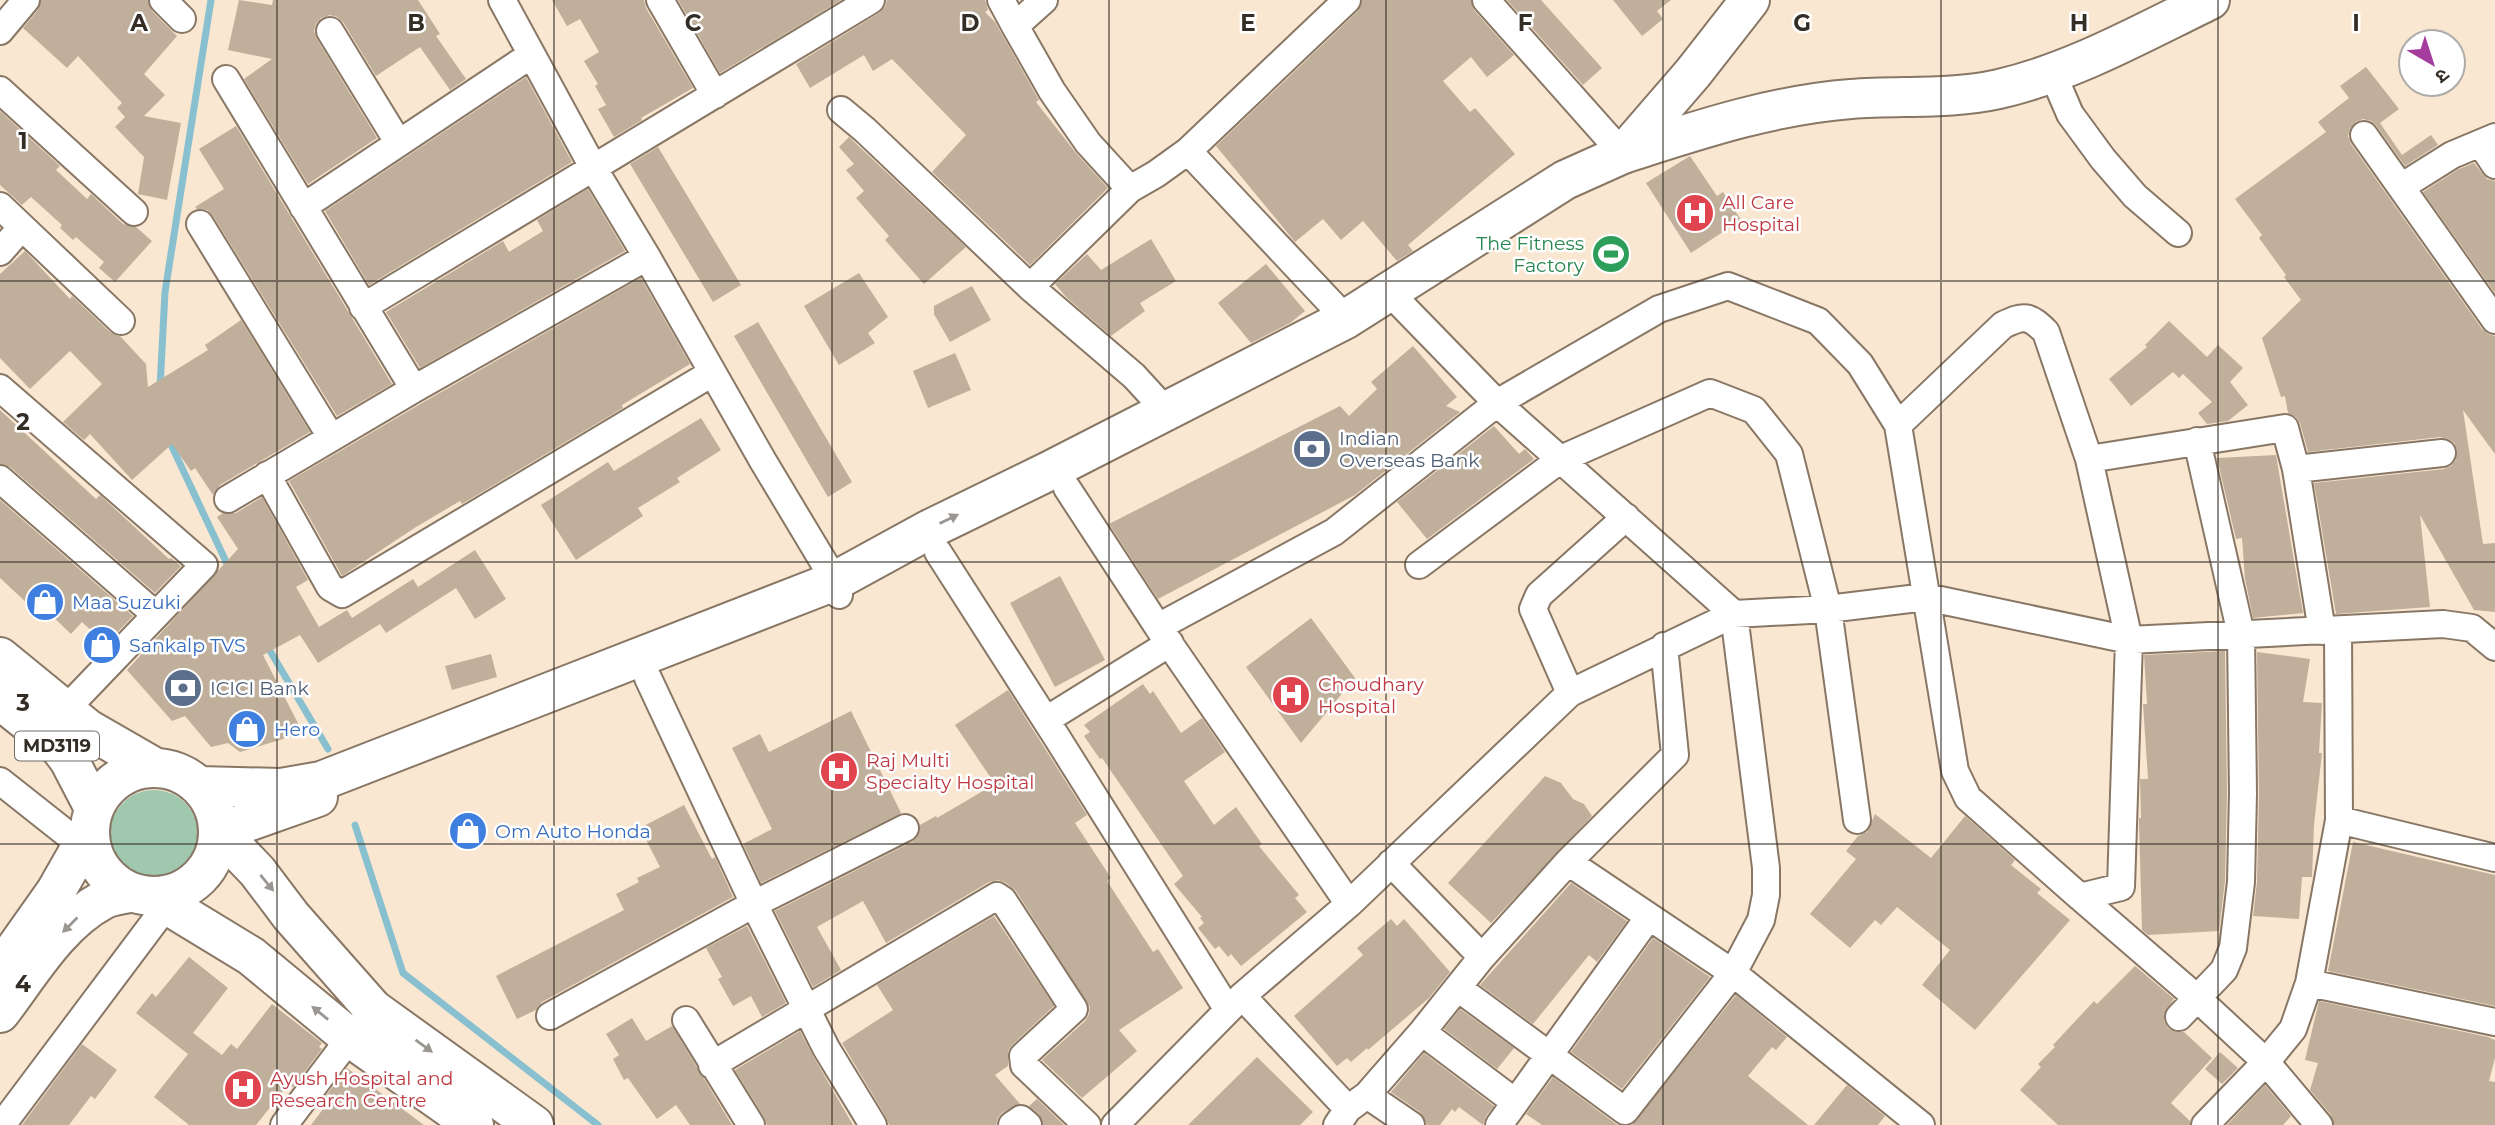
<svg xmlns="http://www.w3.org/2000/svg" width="2495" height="1125" viewBox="0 0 2495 1125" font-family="Montserrat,'Noto Sans Devanagari',sans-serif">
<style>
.green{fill:#9fc8af}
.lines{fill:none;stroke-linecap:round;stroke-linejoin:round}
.stream{stroke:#89c0cf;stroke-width:7}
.building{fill:#c0af9b}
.minor-casing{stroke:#887765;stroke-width:30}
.secondary-casing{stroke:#887765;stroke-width:42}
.primary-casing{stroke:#887765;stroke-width:42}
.minor{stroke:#fff;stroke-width:26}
.secondary{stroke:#fff;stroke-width:38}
.primary{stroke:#fff;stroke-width:38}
.oneway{fill:#9a9692}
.grid{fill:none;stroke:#342d26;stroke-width:2;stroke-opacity:0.55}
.labels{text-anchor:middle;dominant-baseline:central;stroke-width:5;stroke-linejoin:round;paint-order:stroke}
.shield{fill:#fff;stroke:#716c67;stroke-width:2}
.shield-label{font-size:18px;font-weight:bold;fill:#342d26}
.health-label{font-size:19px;fill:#be3a42;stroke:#fff;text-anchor:start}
.leisure-label{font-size:19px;fill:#27864d;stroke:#fff;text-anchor:end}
.service-label{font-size:19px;fill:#4e5e75;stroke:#fff;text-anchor:start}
.shop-label{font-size:19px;fill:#366cbe;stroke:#fff;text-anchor:start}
.grid-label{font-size:23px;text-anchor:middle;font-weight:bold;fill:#342d26;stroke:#fff;stroke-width:5;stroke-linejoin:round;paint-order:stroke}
</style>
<rect width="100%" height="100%" fill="#f9e7d2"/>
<!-- green -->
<path class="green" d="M110 834a44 44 0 1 1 88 0a44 44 0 1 1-88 0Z"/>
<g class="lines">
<!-- stream -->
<path class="stream" d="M160,388l5,-96 46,-292
M167,436l62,132
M266,644l62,105
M355,825l48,148 195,152"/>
</g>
<!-- building -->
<path class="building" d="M41,0h107l4,11 25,25 -33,38 21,21 -21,21 37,7 -14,77 -29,-6 6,-37 -29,-30 10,-10 -8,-9 5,-5 -44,-47 -11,12 -44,-40 15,-18z
M239,0l33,5 1,-5h145l22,34 -4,2 30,43 -16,11 -30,-43 -44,29 -33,-54 -6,-5 -7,-2 -9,3 -5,6 -2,7 3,8 60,99 -69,46 -64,-105 28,-20 -44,-9z
M552,0h92l2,8 47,80 -52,30 1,2 -28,17 -16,-28 8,-4 -11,-19 3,-2 -14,-23 15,-9 -19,-33 -13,7z
M678,0h163l-121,73z
M887,0h98l3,10 -3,2 10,10 44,78 -3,2 40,51 32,35 -78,77 -98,-93 34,-37 -74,-76 -19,12 -9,-16 -54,33 -14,-24 83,-51 6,-6z
M1362,0h109l3,10 40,45 -27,22 -16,-20 -28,24 27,31 5,-4 40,46 -107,91 5,6 -16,10 -34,-40 -22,19 -18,-21 -28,23 -79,-96 142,-135z
M1507,0h34l61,68 -19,17z
M1613,0h58l-14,11 6,8 -21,17z
M2366,67l33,42 -19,14 22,32 29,-20 7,10 -33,21 -29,-41 -5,-4 -8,-2 -7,3 -6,6 -2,8 3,8 131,185 6,5 7,2v118l-32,-44 20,134 12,-1v69l-21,-2 -54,-95 10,92 -94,7 -22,-131 130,-14 7,-3 5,-6 1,-9 -3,-8 -5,-4 -9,-2 -132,15 -8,-29 -4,-6 -8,-4 -3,-17 -4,1 -19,-59 39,-38 -17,-23 2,-2 -27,-37 3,-3 -27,-36 91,-67 -8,-10 31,-24 -9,-12z
M526,77l46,85 -203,123 -44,-74z
M0,111l60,55 -4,4 31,29 4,-5 32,30 13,3 16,14 -37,41 -16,-14 5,-6 -28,-25 -3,3 -13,-12 2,-3 -31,-28 -9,8 -22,-20z
M236,126l156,258 -55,32 -124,-200 -6,-6 -10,-1 -2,-2 29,-18 -25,-40z
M849,137l117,110 -42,37 -39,-44 4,-4 -33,-38 8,-7 -18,-21 8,-6 -15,-17z
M658,147l83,138 -28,17 -83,-138z
M1690,156l27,40 6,-4 18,28 -50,33 -45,-70z
M2474,163l13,16 8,2v112l-72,-101 36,-23z
M588,189l37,62 -205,117 -34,-56 117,-71 6,11 34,-21 -6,-11z
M1151,239l25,42 -36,22 5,8 -34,25 -44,-38 -12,-14 32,-30 14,16z
M25,251l45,48 2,-3 38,36 10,4 26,28 2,23 60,-37 -3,-5 36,-25 69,112 -90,53 -7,10 -18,-27 -4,3 -19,-27 -40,36 -42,-46 -6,6 -21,-18 39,-38 -32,-33 -40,38 -30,-31v-84z
M1266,264l39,47 -15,12 -39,20 -33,-40z
M859,273l29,44 -20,16 7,10 -36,22 -35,-59z
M641,278l49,86 -68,41 1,3 -161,96 -2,-3 -44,26 -74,49 -53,-95 133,-78z
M972,286l19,34 -41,22 -16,-28v-8z
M2169,321l38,36 11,-12 25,23 -13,14 18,23 -20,16 -21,3 -9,-11 14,-11 -29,-28 -4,4 -6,-6 -42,34 -22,-27 38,-32 -2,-2z
M758,322l94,160 -24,15 -94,-161z
M1413,346l44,51 -11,9 14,6 -105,83 -197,104 -49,-75 231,-118 9,10 28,-27 -6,-7z
M955,353l16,37 -43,18 -15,-37z
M0,410l96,89 4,-4 69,64 2,-1 10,8 -26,27 -145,-126 -10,-3z
M701,418l20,32 -44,28 3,4 -42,26 5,8 -67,44 -35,-55 67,-43 6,9z
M1494,426l25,28 6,-5 9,10 -107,80 -30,-37z
M2276,455l27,158 -50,5 -8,-39 -3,-41 -6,1 -19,-81z
M262,497l46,83 -12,7 23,40 28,-17 5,8 61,-39 5,8 57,-37 31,49 -31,20 -19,-31 -70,45 -6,-9 -62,39 -18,-28 -37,20 40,78 -63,19 -12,-9 -17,4 -26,-31 -13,5 -45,-51 111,-121 -21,-32 6,-4h13z
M0,500l133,116 -27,28 -24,-22 -11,12 -22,-21 -5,6 -44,-41z
M1060,576l45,84 -50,27 -45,-84z
M1311,618l44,60 -54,65 -55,-76z
M2225,651l2,142 -2,88 -6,50 -71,4 -6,-5 -3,-108v-4h2l-1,-39h8l-5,-75h4l-3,-49z
M2257,652l53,7 -7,43 19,1 -3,50h3l-8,72 -2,52h-10l-3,42 -46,-3 4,-34 2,-89z
M491,654l6,23 -45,13 -7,-24z
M1143,684l7,10 3,-3 28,42 21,-15 23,34 -41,29 30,44 22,-18 26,37 -3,2 40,49 -4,3 12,14 -66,54 -10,-12 -3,3 -9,-11 -4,3 -17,-21 6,-5 -4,-5 2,-1 -28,-33 9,-8 -81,-118 -2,1 -16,-23 6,-4 -6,-7z
M1008,690l79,125 -12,8 36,55 -4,3 46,71 5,-3 25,39 -64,42 18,21 -55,47 -40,-38 43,-39 4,-7 1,-7 -74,-116 -10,-8 -8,-3 -9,2 -103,61 -23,-42 -46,26 24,43 -28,17 -38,-76 137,-69 6,-6 2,-11 16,-9 1,2 58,-34 -40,-59z
M851,711l50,102 -140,70 -18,-39 29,-15 -40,-81 28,-14 9,18z
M1545,776l16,7 12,16 11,5 8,12 -101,107 -43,-40z
M684,805l28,54 3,-2 18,40 -191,105 -6,8 -19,9 -21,-43 128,-66 -8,-16 23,-12 -2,-4 23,-11 -20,-39z
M1875,814l56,44 34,-42 50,44 -4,5 30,24 -4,4 33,27 -95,110 -53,-45 28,-35 -53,-43 -16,18 -6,-5 -25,28 -40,-34 46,-55 -10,-8 12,-15 9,-4z
M2353,842l142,33v131l-167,-35z
M1571,883l56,38 -30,41 -8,-7 -56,69 -53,-39z
M994,916l60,90 -42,39 -4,6v15l-13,9 25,29 -17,8 -5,5 -2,8h-107l-3,-8 -44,-74 51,-33 -16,-25z
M1391,919l6,7 7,-7 46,53 -21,26 -61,52 -1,-2 -16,14 -4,-4 -10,8 -43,-50 69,-61 -6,-7z
M747,926l39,77 -24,14 -11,-21 -18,10 -15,-27 4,-2 -16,-29z
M1653,938l57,39 -88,112 -51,-37z
M189,957l39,31 -35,45 29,22 9,-11 6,5 35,-45 50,39 -3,4 3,2 -29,38 -5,-2 -32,40h-67l-35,-28 34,-43 -52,-41 16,-20 4,4z
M2135,966l39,33 -10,15v7l4,7 8,4h8l28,26 -41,45 19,18v4h-132l-38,-35 21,-23 -3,-3 17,-17 -2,-2 41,-44 3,3z
M1736,995l51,42 -11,13 -4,-3 -24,29 60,49h-176z
M2319,1001l169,36 7,3v18l-6,23 6,1v43h-161l-3,-10 -21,-25 8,-27 -13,-3z
M1460,1009l54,39 -17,21 -53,-40z
M632,1018l14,23 26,-15 60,99h-42l-14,-20 -19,14 -29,-41 -4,2 -11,-21 6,-4 -13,-21z
M800,1031l13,25 40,69h-86l-3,-8 -29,-47z
M82,1044l35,26 -22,29 -4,-3 -22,29h-47z
M2220,1052l18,16 -16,16 -17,-15z
M1424,1053l70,53 -8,10 -3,9 -24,-18 -4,5 -3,-3 -12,16h-13l-7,-13 -29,-20z
M1257,1057l56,55 -13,13h-112z
M347,1068l77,57h-113l12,-16 -5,-3z
M1553,1077l63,47 3,1h-77l-16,-11z
M1847,1085l38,31 -7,9h-64z
M2265,1085l26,31 -8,9h-56z
M1037,1099l27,26h-21l-4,-11 -10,-8z"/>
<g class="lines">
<defs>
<path id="minor" d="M163,0l19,19
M502,0l92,169 53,88 116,204 72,120 4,14
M660,0l55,95
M1001,0l14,26 29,-26
M1486,0l137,154
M1015,26l37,65 36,52 42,46
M0,31l26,-31
M330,31l68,111
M2052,72l18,42 33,45 32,37 43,37
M226,79l188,310
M0,90l134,122
M841,110l24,20 165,157 104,89 33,36
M2364,135l131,185
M2481,144l14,21
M2401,187l51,-32 43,-18
M0,206l121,115
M303,207l228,-152
M200,224l131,213
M0,252l22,-25
M1030,287l100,-98 26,-15 32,-23
M1390,293l107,110 237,211 32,254v27l-5,25 -28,53 -108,138 -167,-123
M363,307l508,-307
M1346,319l-158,-168 159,-151
M0,388l204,177 -140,146
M2089,459l196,-31 11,41 26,162
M2296,469l146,-16
M267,475l63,112 12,7 370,-221
M0,479l156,136
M1067,488l91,139 191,277
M228,499l186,-110 233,-132
M938,552l118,184 172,274
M1419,565l142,-106 149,-66 44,17 35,44 39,155 29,211
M1158,627l176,-95 163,-129 162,-94 69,-23 90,35 42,43 38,61 57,346 13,27 112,99 41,-10 8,-247 -40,-181 -43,-127c-17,-17 -22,-17 -43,-7l-105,100
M648,678l106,226 72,144 47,77
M1570,693l-37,-84 6,-14 87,-78
M1046,720l124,-77
M0,781l81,64
M2339,820l156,38
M1568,862l165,111 188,152
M1391,863l91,94
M2080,897l117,101 69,64 53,63
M2309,983l186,39
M1242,996l106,113
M550,1016l204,-112 151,-76
M2179,1017l45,-47 9,-22 8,-66 2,-89 -2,-159 -44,-193
M686,1020l65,105
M1422,1032l93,70
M712,1065l285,-169 6,4 71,109 -51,47 1,9 63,60
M1367,1095l44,30
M2,1125l165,-220
M284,1125l75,-99
M1012,1125l9,-6 7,6
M1115,1125l127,-129 107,-92 221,-211 164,-79 94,-5 98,-12 203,43 314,-16 29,4 23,19
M1337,1125l11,-16 19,-14 55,-63 60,-75 86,-95 107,-107 -11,-109
M1499,1125l149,-207
M2205,1125l61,-63 27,-33 16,-46 30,-163 -1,-190"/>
<path id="secondary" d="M1623,154c75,-24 149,-49 228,-55 49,-4 99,1 148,-10 74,-17 143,-56 211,-89
M219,836l12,8 26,27 34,45 82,93 161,116
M154,897l97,59 98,81 125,88"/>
<path id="primary" d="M0,657l88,72 66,38
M0,700l60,48 9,12 25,48
M90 832a64 64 0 1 1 128 0a64 64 0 1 1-128 0Z
M200,786l81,2 40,-7 514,-200 95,-52 119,-58 297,-152 219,-139 58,-26 70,-81 57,-73
M219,832l99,-35
M0,970l56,-79 33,-58
M0,1013c30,-39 58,-89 103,-113 7,-4 17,-5 26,-7"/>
</defs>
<!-- minor casing -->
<use href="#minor" class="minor-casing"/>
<!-- secondary casing -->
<use href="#secondary" class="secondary-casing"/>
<!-- primary casing -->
<use href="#primary" class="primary-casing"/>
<!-- minor -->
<use href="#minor" class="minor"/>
<!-- secondary -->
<use href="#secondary" class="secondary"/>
<!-- primary -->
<use href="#primary" class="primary"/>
</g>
<!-- one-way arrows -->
<defs><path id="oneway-solid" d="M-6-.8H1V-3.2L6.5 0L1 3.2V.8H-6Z" transform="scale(1.75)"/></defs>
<g class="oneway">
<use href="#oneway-solid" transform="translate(949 519) rotate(-26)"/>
<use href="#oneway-solid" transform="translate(267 883) rotate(51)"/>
<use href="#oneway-solid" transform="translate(70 925) rotate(135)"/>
<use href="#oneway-solid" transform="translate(320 1013) rotate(-141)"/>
<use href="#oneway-solid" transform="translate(424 1046) rotate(36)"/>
</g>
<!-- grid -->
<path class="grid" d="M277,0v1125M554,0v1125M832,0v1125M1109,0v1125M1386,0v1125M1663,0v1125M1941,0v1125M2218,0v1125M0,281h2495M0,562h2495M0,844h2495"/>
<!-- icons -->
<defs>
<symbol id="hospital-disc" viewBox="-11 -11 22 22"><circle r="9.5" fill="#e0444e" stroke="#fff"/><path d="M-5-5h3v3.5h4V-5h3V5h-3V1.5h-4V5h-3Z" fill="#fff"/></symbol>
<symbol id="stadium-disc" viewBox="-11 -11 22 22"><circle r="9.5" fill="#2e9e5b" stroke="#fff"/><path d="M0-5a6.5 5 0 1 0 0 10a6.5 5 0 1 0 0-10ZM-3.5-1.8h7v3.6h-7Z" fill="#fff"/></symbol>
<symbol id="bank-disc" viewBox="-11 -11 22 22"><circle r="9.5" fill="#5c6f8a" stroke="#fff"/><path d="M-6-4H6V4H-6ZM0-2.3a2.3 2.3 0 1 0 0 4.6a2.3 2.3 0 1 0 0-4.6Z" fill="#fff"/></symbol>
<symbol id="shop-disc" viewBox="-11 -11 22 22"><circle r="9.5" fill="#3f7fe0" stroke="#fff"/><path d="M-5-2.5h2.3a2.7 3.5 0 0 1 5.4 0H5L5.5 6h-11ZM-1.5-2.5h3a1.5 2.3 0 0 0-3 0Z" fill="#fff"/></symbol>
</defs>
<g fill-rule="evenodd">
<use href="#hospital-disc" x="1673" y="191" width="44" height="44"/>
<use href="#stadium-disc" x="1589" y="232" width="44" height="44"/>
<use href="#bank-disc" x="1290" y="427" width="44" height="44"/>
<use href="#shop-disc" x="23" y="580" width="44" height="44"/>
<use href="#shop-disc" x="80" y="623" width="44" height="44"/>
<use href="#bank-disc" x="161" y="666" width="44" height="44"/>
<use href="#hospital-disc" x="1269" y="673" width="44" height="44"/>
<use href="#shop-disc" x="225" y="707" width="44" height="44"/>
<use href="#hospital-disc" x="817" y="749" width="44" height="44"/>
<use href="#shop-disc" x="446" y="809" width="44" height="44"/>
<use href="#hospital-disc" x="221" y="1067" width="44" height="44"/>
</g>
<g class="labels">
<!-- shield labels -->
<rect class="shield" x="15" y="731.5" width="84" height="29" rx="5"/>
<g class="shield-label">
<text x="57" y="746">MD3119</text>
</g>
<!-- health labels -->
<g class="health-label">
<text x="1722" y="202">All Care<tspan x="1722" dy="22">Hospital</tspan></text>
<text x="1318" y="684">Choudhary<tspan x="1318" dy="22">Hospital</tspan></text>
<text x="866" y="760">Raj Multi<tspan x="866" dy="22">Specialty Hospital</tspan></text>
<text x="270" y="1078">Ayush Hospital and<tspan x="270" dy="22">Research Centre</tspan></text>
</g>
<!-- leisure labels -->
<g class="leisure-label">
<text x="1584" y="243">The Fitness<tspan x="1584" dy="22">Factory</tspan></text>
</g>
<!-- service labels -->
<g class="service-label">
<text x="1339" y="438">Indian<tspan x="1339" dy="22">Overseas Bank</tspan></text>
<text x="210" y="688">ICICI Bank</text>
</g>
<!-- shop labels -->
<g class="shop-label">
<text x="72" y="602">Maa Suzuki</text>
<text x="129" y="645">Sankalp TVS</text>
<text x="274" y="729">Hero</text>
<text x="495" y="831">Om Auto Honda</text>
</g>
</g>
<g class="grid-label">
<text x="139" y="31">A</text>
<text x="416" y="31">B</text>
<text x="693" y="31">C</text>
<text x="970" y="31">D</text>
<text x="1248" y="31">E</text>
<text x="1525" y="31">F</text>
<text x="1802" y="31">G</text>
<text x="2079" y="31">H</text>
<text x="2356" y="31">I</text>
<text x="23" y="149">1</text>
<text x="23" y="430">2</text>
<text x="23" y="711">3</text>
<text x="23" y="992">4</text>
</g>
<!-- north arrow -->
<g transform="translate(2432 63) rotate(141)"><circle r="33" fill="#ffffff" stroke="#aeaba8" stroke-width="2"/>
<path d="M0-5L12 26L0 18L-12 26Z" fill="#a53d9f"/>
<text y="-10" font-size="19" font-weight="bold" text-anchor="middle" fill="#342d26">उ</text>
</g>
</svg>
